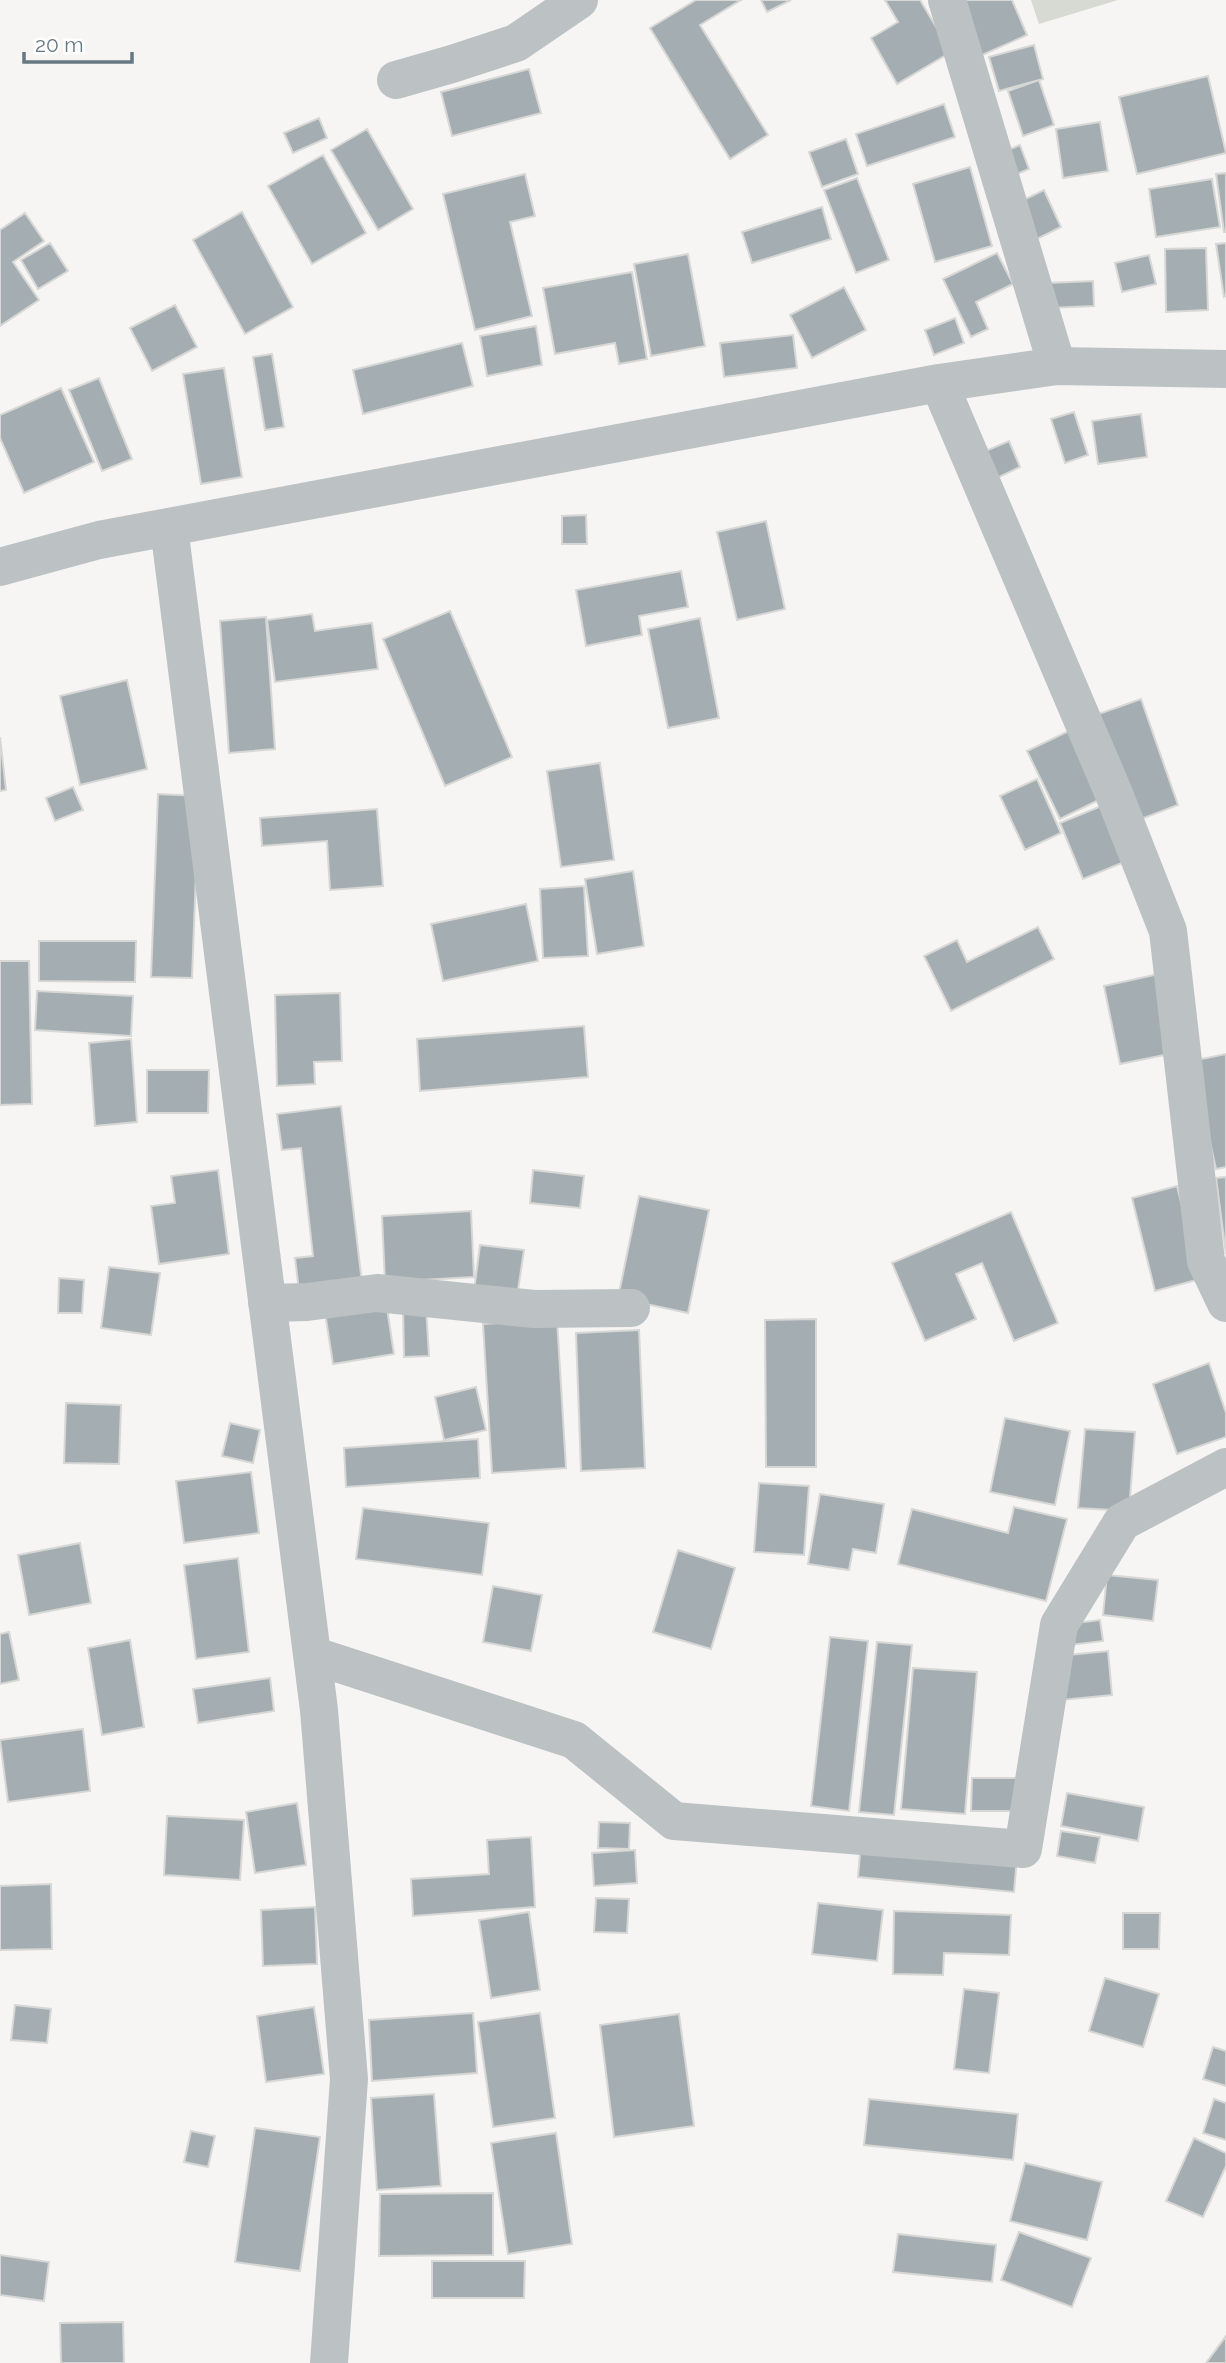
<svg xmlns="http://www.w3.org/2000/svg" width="1226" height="2363" viewBox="0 0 1226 2363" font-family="Raleway,sans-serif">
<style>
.green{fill:#d6dad2}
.building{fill:#a4aeb2;stroke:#d7d7d5;stroke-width:2}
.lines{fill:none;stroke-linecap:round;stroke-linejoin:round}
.minor{stroke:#bcc2c4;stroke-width:38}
</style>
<rect width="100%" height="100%" fill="#f6f5f3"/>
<!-- green -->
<path class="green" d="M1031,0h87l-79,24z"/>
<!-- building -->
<path class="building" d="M696,0h45l-41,25 68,110 -38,24 -80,-131z
M761,0h30l-24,12z
M885,0h35l31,52 -54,32 -26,-46 27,-16z
M956,0h56l15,35 -47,21z
M1034,45l9,34 -44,12 -10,-34z
M529,69l12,44 -89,23 -11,-44z
M1208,76l18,77 -89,21 -18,-77z
M1039,80l15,45 -31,11 -15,-45z
M944,104l11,33 -88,29 -11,-32z
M319,118l8,20 -34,15 -9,-20z
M1100,122l8,49 -45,7 -7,-49z
M367,129l46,80 -35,21 -47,-80z
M846,139l12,35 -36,13 -13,-35z
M1020,145l9,24 -22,9 -9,-24z
M323,155l43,78 -54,31 -44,-78z
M970,167l22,79 -57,16 -22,-78z
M1226,173v59h-2l-8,-58z
M525,174l10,42 -25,6 22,94 -57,14 -32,-136z
M857,178l32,82 -33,13 -32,-83z
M1212,179l8,48 -64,10 -7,-48z
M1044,190l17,37 -28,14 -18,-37z
M822,207l9,32 -79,24 -10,-31z
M242,212l51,95 -48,27 -52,-94z
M25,213l19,28 -31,21 26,38 -39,26v-96z
M50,243l18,28 -30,18 -17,-29z
M1226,243v53l-2,1 -8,-53z
M1206,248l2,62 -42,2 -1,-63z
M997,253l16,31 -37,18 12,27 -17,8 -28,-58z
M688,254l17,92 -54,10 -17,-92z
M1149,255l7,29 -34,8 -7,-29z
M632,272l15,87 -28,5 -4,-21 -60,11 -12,-66z
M1093,281l1,25 -45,2 -1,-25z
M844,287l22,43 -54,28 -22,-43z
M175,305l22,42 -45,24 -22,-43z
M955,318l9,25 -30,12 -9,-25z
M536,326l6,39 -55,11 -7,-40z
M793,335l4,33 -73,9 -4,-34z
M462,343l11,43 -110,28 -10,-44z
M272,354l12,73 -19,3 -12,-73z
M224,368l18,109 -41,7 -18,-110z
M99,378l33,81 -30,12 -33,-81z
M61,388l33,74 -70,31 -24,-55v-23z
M1074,412l14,43 -23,8 -14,-44z
M1141,414l6,43 -49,7 -6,-43z
M1009,441l11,26 -27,13 -12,-27z
M586,515l1,29h-25v-28z
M766,521l19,88 -48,11 -20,-88z
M681,571l7,36 -49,9 3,19 -56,11 -10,-56z
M450,611l62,146 -67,29 -62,-147z
M312,614l3,17 57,-8 6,46 -103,13 -8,-62z
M266,617l9,132 -46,4 -9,-132z
M700,618l19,100 -51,10 -20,-99z
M127,680l20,89 -67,16 -20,-89z
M1141,699l37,106 -50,19 -38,-107z
M1077,727l32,68 -49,24 -33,-68z
M0,737l6,53 -6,1z
M600,763l14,97 -53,7 -14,-96z
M1037,779l24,54 -36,17 -25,-54z
M73,787l10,23 -28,11 -9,-23z
M158,794l41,2 -7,182 -41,-1z
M1111,802l23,56 -51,21 -23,-56z
M377,809l6,77 -53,4 -3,-49 -65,5 -2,-28z
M633,871l11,75 -47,8 -12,-75z
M584,886l4,70 -45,2 -3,-69z
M526,904l12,57 -95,20 -12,-57z
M1038,927l16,32 -103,52 -27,-55 33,-16 10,22z
M39,941h97l-1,41 -96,-1z
M0,961h29l3,143 -32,1z
M1163,973l16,79 -59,12 -16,-78z
M37,991l96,5 -2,40 -96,-6z
M340,993l2,68 -28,1 1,22 -38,2 -2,-91z
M584,1026l4,51 -168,14 -3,-52z
M131,1039l6,83 -42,4 -6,-83z
M1226,1054v113l-10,2 -24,-108z
M147,1070h62l-1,43h-61z
M341,1106l21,177 -63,8 -4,-33 18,-2 -12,-108 -19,2 -5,-36z
M218,1170l11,84 -70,10 -8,-58 24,-3 -4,-27z
M533,1170l51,6 -4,32 -50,-5z
M1226,1177v77l-10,-76z
M1177,1186l23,93 -45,12 -23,-93z
M639,1196l70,14 -21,103 -70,-15z
M471,1211l3,66 -89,5 -3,-66z
M1011,1212l47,111 -44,18 -32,-78 -26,11 20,45 -51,22 -33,-78z
M480,1245l44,5 -7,47 -43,-6z
M109,1267l51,6 -9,62 -50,-7z
M59,1278l25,2 -2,33h-24z
M385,1295l9,59 -61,10 -9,-58z
M426,1306l3,50 -25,1 -1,-50z
M557,1319l9,149 -74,5 -9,-149z
M816,1319v148h-50l-1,-147z
M639,1330l6,138 -64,3 -5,-138z
M1209,1363l17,50v24l-49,17 -24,-70z
M476,1387l10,43 -42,10 -9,-43z
M66,1403l55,2 -2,59 -55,-1z
M1005,1418l65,13 -15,74 -65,-13z
M230,1423l30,7 -7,33 -31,-7z
M1085,1429l50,3 -6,79 -51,-3z
M478,1439l2,39 -134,9 -2,-39z
M251,1472l8,61 -75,10 -8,-62z
M759,1483l50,3 -5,69 -50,-3z
M820,1494l64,10 -8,49 -23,-4 -4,21 -41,-6z
M1014,1507l53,12 -21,82 -148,-37 14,-55 96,24z
M363,1508l126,15 -7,52 -126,-16z
M80,1543l11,60 -62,12 -11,-60z
M678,1550l57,18 -24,81 -58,-17z
M238,1558l11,94 -53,7 -12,-94z
M1107,1575l51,5 -5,41 -50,-6z
M493,1586l49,9 -11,56 -48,-9z
M1100,1620l3,21 -33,4 -3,-21z
M9,1632l10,48 -19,4v-50z
M830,1637l38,4 -19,170 -38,-5z
M130,1640l14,87 -42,8 -14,-87z
M877,1642l35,3 -18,170 -35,-3z
M1108,1651l4,44 -50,5 -4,-44z
M913,1668l64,4 -12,142 -64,-5z
M270,1678l4,33 -76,12 -5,-34z
M83,1729l7,62 -82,11 -8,-62z
M972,1778h57l-1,33h-57z
M1067,1793l77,14 -6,34 -77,-15z
M297,1803l9,62 -51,8 -9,-61z
M167,1816l77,4 -4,60 -76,-5z
M599,1822l31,1 -1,26 -31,-1z
M1061,1831l39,6 -5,26 -38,-7z
M531,1837l4,70 -122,9 -2,-37 78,-5 -2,-34z
M861,1842l156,15 -3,35 -156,-15z
M635,1850l2,33 -43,3 -2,-33z
M51,1884l1,65 -52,1v-64z
M596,1898l33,1 -2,34 -33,-1z
M818,1903l65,7 -6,51 -65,-7z
M315,1907l2,57 -54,2 -2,-56z
M894,1911l117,4 -2,40 -65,-2 -1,22 -50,-1z
M529,1912l11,78 -49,8 -12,-78z
M1123,1913h37l-1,36h-36z
M1105,1978l54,16 -16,53 -54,-16z
M964,1989l35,4 -10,80 -35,-4z
M15,2005l36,4 -4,34 -36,-3z
M314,2007l10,67 -58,8 -9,-66z
M473,2013l4,60 -105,8 -3,-61z
M540,2013l15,105 -62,9 -15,-105z
M679,2014l15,112 -80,11 -14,-112z
M1213,2047l13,4v35l-23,-7z
M434,2094l7,92 -64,4 -6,-92z
M869,2099l149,15 -5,46 -149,-15z
M1214,2099l12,4v37l-23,-7z
M255,2128l65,9 -20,134 -65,-9z
M191,2131l24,5 -7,31 -24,-5z
M556,2133l16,111 -64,10 -17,-111z
M1194,2138l32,15v13l-23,51 -37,-16z
M1025,2163l77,19 -15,58 -77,-19z
M493,2193v62l-114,1 1,-62z
M1019,2232l72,26 -19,49 -71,-27z
M898,2234l98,11 -4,37 -99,-10z
M0,2255l49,7 -5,39 -44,-6z
M432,2261h93l-1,37h-92z
M123,2322l1,41h-63l-1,-40z
M1226,2336v27h-20z"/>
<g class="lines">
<!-- minor -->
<path class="minor" d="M947,0l110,366
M396,80l56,-16 64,-21 63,-43
M939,383l175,411 54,137 38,330 20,42
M169,527l150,1183 30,369 -20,284
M0,567l99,-27 840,-157 118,-17 169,3
M267,1303l40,-1 70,-9 157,16 97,-1
M312,1655l262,85 100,81 349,28 36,-224 63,-103 104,-55"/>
</g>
<!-- scale -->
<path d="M24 52v10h108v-10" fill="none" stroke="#667982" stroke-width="3.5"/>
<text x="35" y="52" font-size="21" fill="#667982" stroke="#ffffff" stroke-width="5" paint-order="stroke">20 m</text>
</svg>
